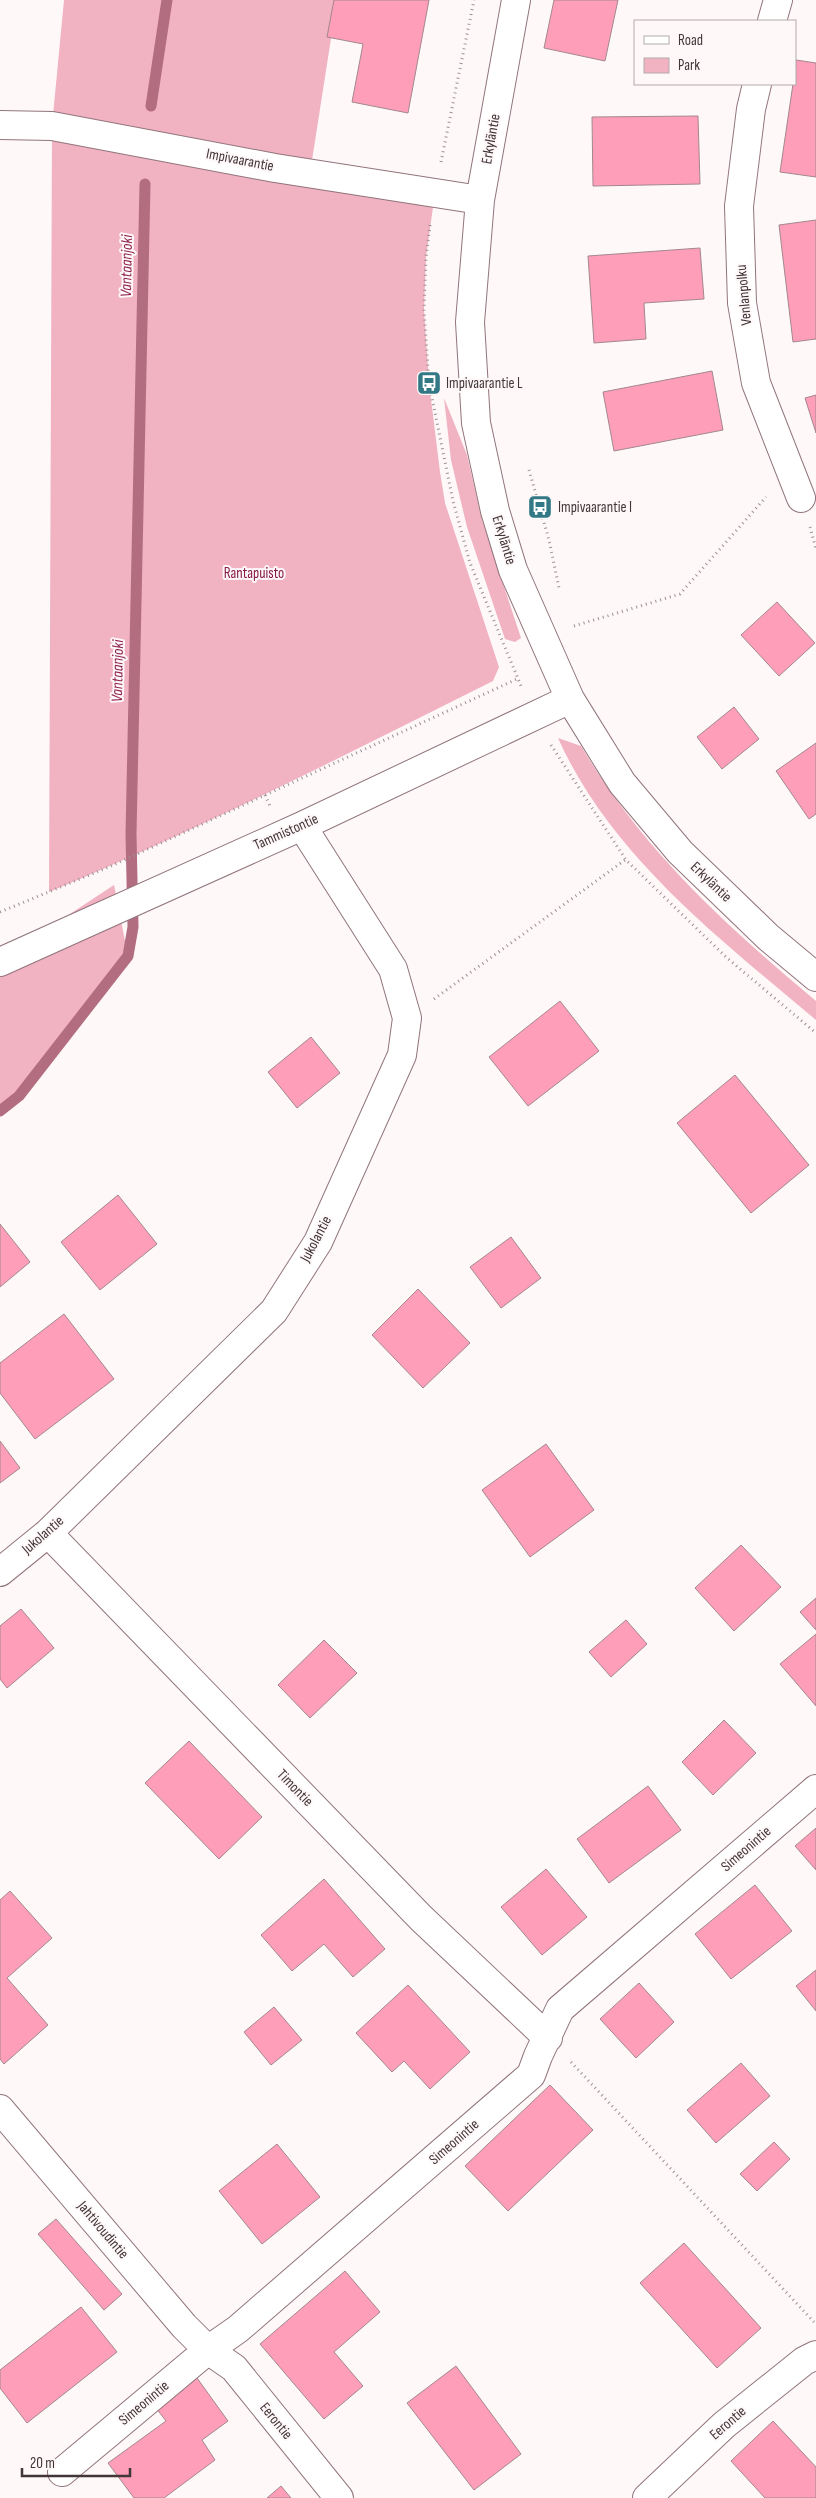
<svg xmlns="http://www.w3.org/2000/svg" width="816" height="2498" viewBox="0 0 816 2498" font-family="'Sofia Sans Condensed',sans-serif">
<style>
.green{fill:#f1b2c2}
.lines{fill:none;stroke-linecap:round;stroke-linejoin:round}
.stream{stroke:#b36d81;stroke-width:11}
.building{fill:#fe9eb9;stroke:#a3878e}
.minor-casing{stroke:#91757c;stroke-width:30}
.path{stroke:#9a9193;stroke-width:3;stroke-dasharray:1 4;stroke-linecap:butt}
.minor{stroke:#fff;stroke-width:28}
.labels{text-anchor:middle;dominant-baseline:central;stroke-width:4;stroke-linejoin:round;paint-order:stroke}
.street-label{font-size:15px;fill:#423639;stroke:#fef8f9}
.poi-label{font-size:15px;fill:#423639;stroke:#fef8f9;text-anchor:start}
.park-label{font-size:15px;fill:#871946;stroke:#fef8f9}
.water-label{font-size:16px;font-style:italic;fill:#8f224d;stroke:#fef8f9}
</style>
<rect width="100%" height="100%" fill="#fef8f9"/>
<!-- green -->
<path class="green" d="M64,0h273l-27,173 125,20 -9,64 -2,53 5,73 11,89 5,31 54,164 -6,14c-146,73 -292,148 -444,211l3,-766z
M444,398l23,57 15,65 39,118 -6,4 -10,-3 -38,-112 -16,-67z
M558,738l23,8c61,103 144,179 235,255v19c-96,-81 -205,-164 -258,-282z
M114,885l14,71 -109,140 -19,15v-151z"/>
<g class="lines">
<!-- stream -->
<path class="stream" d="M151,106l16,-106
M0,1111l19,-15 109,-140 5,-29 -2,-93 14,-650"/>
</g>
<!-- building -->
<path class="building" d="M334,0h95l-21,113 -56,-11 11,-58 -36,-7z
M554,0h64l-13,61 -61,-13z
M796,60l20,3v114l-36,-5 13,-88h2z
M698,116l2,68 -107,2 -1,-69z
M816,220v119l-23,3 -14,-117z
M700,248l4,51 -60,4 2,36 -52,4 -6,-87z
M712,371l11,59 -109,21 -11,-59z
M816,395v38l-11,-35z
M777,602l38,41 -36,33 -38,-41z
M734,707l25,32 -37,30 -25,-32z
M816,743v71l-7,5 -33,-48z
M560,1001l39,50 -71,55 -39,-49z
M311,1037l29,36 -43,35 -29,-36z
M735,1075l74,90 -58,48 -74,-90z
M118,1195l39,49 -57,46 -39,-48z
M0,1224l30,38 -30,25z
M511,1237l30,41 -40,30 -31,-41z
M418,1289l52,54 -47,45 -51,-53z
M64,1314l50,65 -79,60 -35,-46v-30z
M0,1441l20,27 -20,15z
M546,1444l48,66 -64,47 -48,-67z
M741,1545l40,42 -47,44 -39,-43z
M816,1598v32l-16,-18z
M21,1609l33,39 -47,40 -7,-9v-53z
M626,1620l21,24 -36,33 -22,-25z
M816,1634v72l-36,-42z
M324,1640l33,33 -47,45 -32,-33z
M724,1720l32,33 -43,42 -31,-33z
M189,1741l73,76 -43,42 -74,-76z
M648,1786l33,44 -72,53 -32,-44z
M816,1828v42l-21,-24z
M546,1869l41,48 -45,38 -41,-48z
M324,1879l61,70 -32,28 -29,-33 -32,27 -31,-36z
M755,1885l37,46 -61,48 -36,-45z
M10,1891l42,47 -45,40 41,47 -44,39 -4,-5v-159z
M816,1970v41l-20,-25z
M639,1983l35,39 -38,36 -36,-39z
M408,1985l62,67 -40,37 -26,-28 -12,11 -36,-39z
M274,2007l28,33 -31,25 -27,-33z
M741,2063l29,33 -54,47 -29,-33z
M550,2085l43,45 -85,81 -43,-45z
M774,2142l16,17 -33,32 -17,-17z
M277,2144l43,53 -58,47 -43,-53z
M56,2219l66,75 -18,16 -66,-76z
M684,2243l77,85 -44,40 -77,-85z
M345,2271l35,41 -46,40 29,34 -39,33 -64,-75z
M81,2307l36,45 -90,71 -27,-35v-18z
M456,2366l65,88 -47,36 -67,-87z
M197,2378l31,43 -26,19 13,20 -51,38h-30l-26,-35 58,-42 -10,-13z
M773,2421l43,46v31h-51l-34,-37z
M281,2486l10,12h-24z"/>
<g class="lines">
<defs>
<path id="minor" d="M516,0l-36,200 -10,122 6,101 19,88 18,59 57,129 52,84 58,69 88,85 48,40
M772,21l6,-21
M757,84l-6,25 -12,97 3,97 14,80 45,115
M0,125l52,1 223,42 205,32
M0,962l302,-136 268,-127
M48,1533l373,385 127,120
M0,1572l48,-39 226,-222 44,-69 84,-187 5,-37 -14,-49 -91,-143
M0,2109l184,217 24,24 26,18 105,130
M62,2472l146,-122 30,-21 293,-254 7,-19 22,-47 256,-220
M647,2498l77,-73 80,-64 12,-6"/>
</defs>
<!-- minor casing -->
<use href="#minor" class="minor-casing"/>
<!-- path -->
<path class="path" d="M441,162l33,-162
M430,225l-4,32 -2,53 5,73 24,118 17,62 51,123
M529,470l20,70 10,48
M810,527l6,22
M574,626l106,-32 86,-97
M551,745l75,115 100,97 90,76
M265,795l5,11
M0,912l109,-45 408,-188
M434,999l191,-139
M571,2062l243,260"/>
<!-- minor -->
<use href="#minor" class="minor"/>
</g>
<!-- icons -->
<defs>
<symbol id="bus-square" viewBox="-11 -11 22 22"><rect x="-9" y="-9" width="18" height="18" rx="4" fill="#327885" stroke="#fef8f9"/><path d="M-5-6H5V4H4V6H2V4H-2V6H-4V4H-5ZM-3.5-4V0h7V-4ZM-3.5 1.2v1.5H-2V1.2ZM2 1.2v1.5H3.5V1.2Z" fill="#fff"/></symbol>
</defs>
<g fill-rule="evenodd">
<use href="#bus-square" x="415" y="369" width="28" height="28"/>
<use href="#bus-square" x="526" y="493" width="28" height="28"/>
</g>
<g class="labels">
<!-- street labels -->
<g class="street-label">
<text transform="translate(491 139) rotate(-80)">Erkyläntie</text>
<text transform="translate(240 160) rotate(11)">Impivaarantie</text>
<text transform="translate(744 295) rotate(-95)">Venlanpolku</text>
<text transform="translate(504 540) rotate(73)">Erkyläntie</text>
<text transform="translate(286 832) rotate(-24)">Tammistontie</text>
<text transform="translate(711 882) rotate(44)">Erkyläntie</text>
<text transform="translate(316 1239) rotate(-62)">Jukolantie</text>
<text transform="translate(43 1535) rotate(-41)">Jukolantie</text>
<text transform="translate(295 1788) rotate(46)">Timontie</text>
<text transform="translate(746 1849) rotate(-41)">Simeonintie</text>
<text transform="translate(454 2142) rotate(-41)">Simeonintie</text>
<text transform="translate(103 2230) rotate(50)">Jahtivoudintie</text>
<text transform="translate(144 2403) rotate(-40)">Simeonintie</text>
<text transform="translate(276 2421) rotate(51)">Eerontie</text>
<text transform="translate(728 2423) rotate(-41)">Eerontie</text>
</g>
<!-- poi labels -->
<g class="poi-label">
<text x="446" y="383">Impivaarantie L</text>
<text x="558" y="507">Impivaarantie I</text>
</g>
<!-- park labels -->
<g class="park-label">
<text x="254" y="573">Rantapuisto</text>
</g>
<!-- water labels -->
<g class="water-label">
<text transform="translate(127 266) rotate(-89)">Vantaanjoki</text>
<text transform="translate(118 671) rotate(-89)">Vantaanjoki</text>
</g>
</g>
<!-- legend -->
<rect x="634" y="20" width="162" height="65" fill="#fef8f9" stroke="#b3aaac"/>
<rect x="644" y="36" width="25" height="8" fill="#ffffff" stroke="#b3aaac"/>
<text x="678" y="45" font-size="15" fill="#423639">Road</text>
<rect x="644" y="58" width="25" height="15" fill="#f1b2c2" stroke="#b3aaac"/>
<text x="678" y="70" font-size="15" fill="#423639">Park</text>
<!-- scale -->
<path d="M22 2468v8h108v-8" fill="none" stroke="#423639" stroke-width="2.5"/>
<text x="30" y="2468" font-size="15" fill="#423639" stroke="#fef8f9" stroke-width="4" paint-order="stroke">20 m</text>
</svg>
